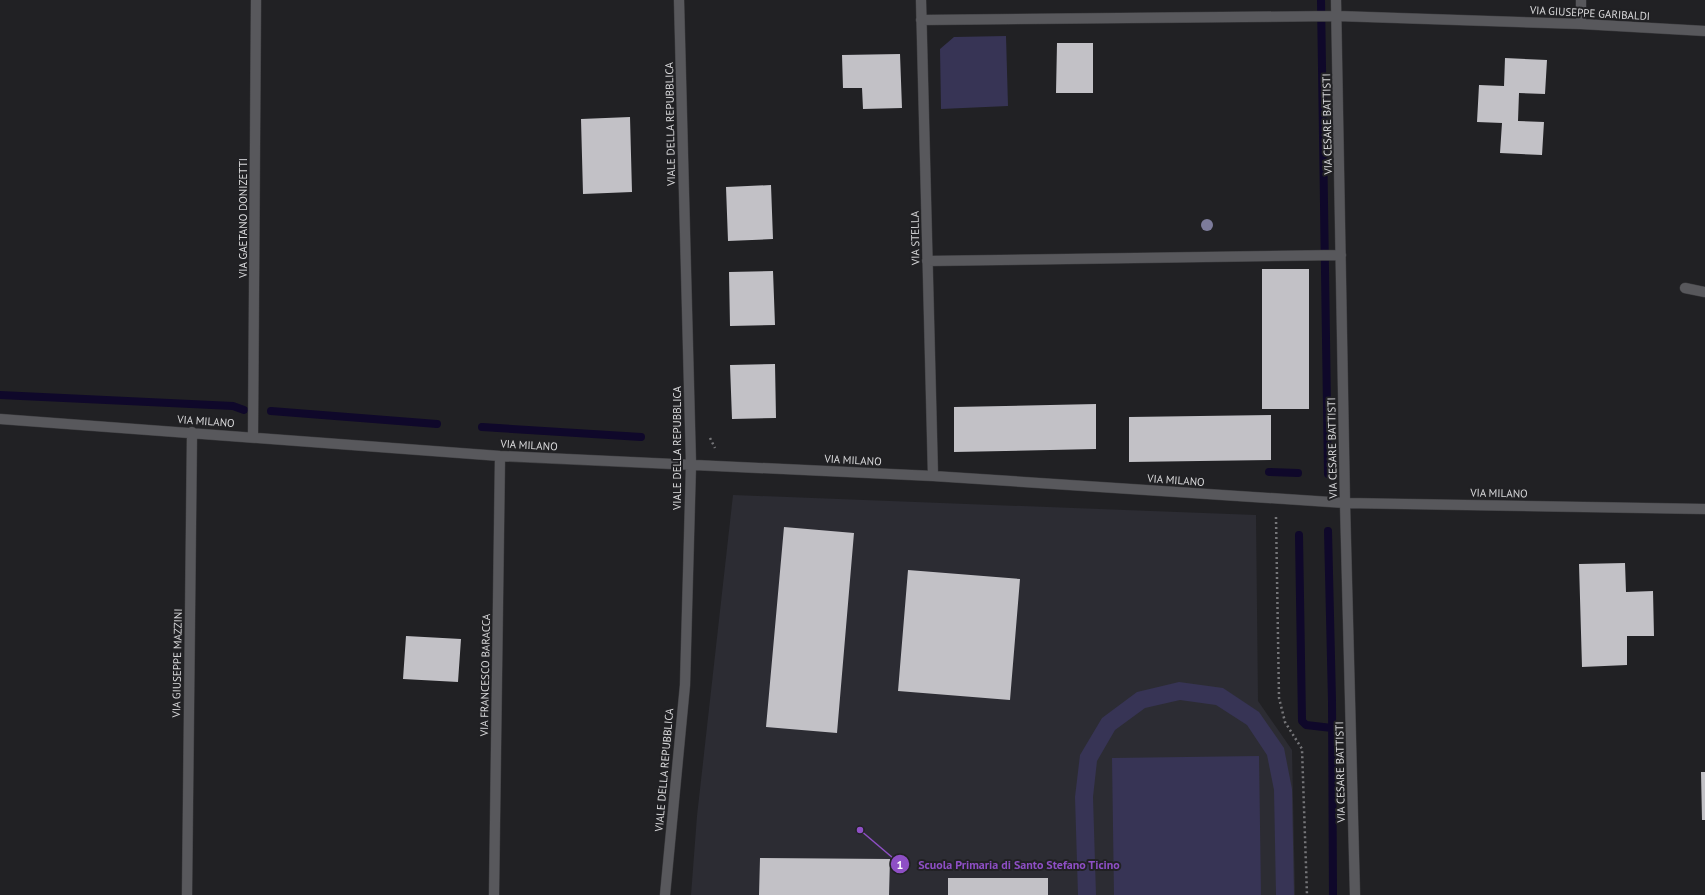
<svg xmlns="http://www.w3.org/2000/svg" width="1705" height="895" viewBox="0 0 1705 895" font-family="'PT Sans',sans-serif">
<style>
.built{fill:#2c2c33}
.green{fill:#373455}
.lines{fill:none;stroke-linecap:round;stroke-linejoin:round}
.stream{stroke:#0f082a;stroke-width:8}
.building{fill:#c2c1c6}
.minor-casing{stroke:#3c3c3f;stroke-width:11}
.path{stroke:#767679;stroke-width:2.5;stroke-dasharray:2 3;stroke-linecap:butt}
.minor{stroke:#58585c;stroke-width:10}
.tree{fill:#7d7c9b}
.labels{text-anchor:middle;dominant-baseline:central;stroke-width:4;stroke-linejoin:round;paint-order:stroke}
.street-label{font-size:11px;fill:#dadadc;stroke:#212124}
.leader{fill:none;stroke:#8e4fc5;stroke-width:1.5}
.callout-dot{fill:#8e4fc5;stroke:#212124;stroke-width:1.5}
.mark-label{font-size:12px;text-anchor:middle;font-weight:bold;fill:#fff}
.callout-label{font-size:12px;text-anchor:middle;font-weight:bold;fill:#8e4fc5;stroke:#212124;stroke-width:4;stroke-linejoin:round;paint-order:stroke}
</style>
<rect width="100%" height="100%" fill="#212124"/>
<!-- built -->
<path class="built" d="M733,495l523,20 2,186 34,49 3,145h-604l6,-79z"/>
<!-- green -->
<path class="green" d="M1006,36l2,70 -67,3 -1,-60 14,-12z
M1179,682l44,6 36,24 25,36 8,41 2,106h-18l-2,-105 -7,-35 -20,-30 -31,-20 -36,-5 -35,8 -30,22 -18,31 -4,36 3,98h-18l-3,-98 5,-42 22,-37 35,-26z
M1259,756l2,139h-147l-2,-137z"/>
<g class="lines">
<!-- stream -->
<path class="stream" d="M1321,0l7,474
M0,395l233,11 11,4
M271,411l166,13
M482,427l159,10
M1269,472l29,1
M1328,531l4,170 1,194
M1299,535l3,186 4,4 26,3"/>
</g>
<!-- building -->
<path class="building" d="M1057,43h36v50h-37z
M900,54l2,54 -39,1 -1,-21h-19l-1,-33z
M1505,58l42,2 -2,34 -26,-1 -1,28 26,1 -2,33 -42,-2 2,-30 -25,-1 2,-37 25,1z
M630,117l2,75 -49,2 -2,-75z
M771,185l2,54 -45,2 -2,-54z
M1262,269h47v140h-47z
M773,271l2,54 -45,1 -1,-54z
M775,364l1,54 -44,1 -2,-54z
M1096,404v45l-142,3v-45z
M1271,415v45l-142,2v-45z
M784,527l70,6 -17,200 -71,-6z
M1625,563l1,29 27,-1 1,45h-27v29l-45,2 -3,-103z
M908,570l112,9 -10,121 -112,-9z
M406,636l55,3 -3,43 -55,-3z
M1701,772h4v48h-3z
M760,858l130,1 -1,36h-130z
M948,878h100v17h-100z"/>
<g class="lines">
<defs>
<path id="minor" d="M921,0l12,476
M1336,0l9,503 10,392
M1581,0v24
M921,20l416,-4 244,8 124,7
M927,261l414,-6
M1685,288l20,4
M0,419l500,37 433,20 412,27 360,6
M253,436l3,-436
M187,895l5,-463
M494,895l6,-439
M665,895l20,-210 6,-221 -12,-464"/>
</defs>
<!-- minor casing -->
<use href="#minor" class="minor-casing"/>
<!-- path -->
<path class="path" d="M710,438l5,10
M1276,517l3,181 6,24 17,27 5,146"/>
<!-- minor -->
<use href="#minor" class="minor"/>
</g>
<!-- trees -->
<circle class="tree" cx="1207" cy="225" r="6"/>
<g class="labels">
<!-- street labels -->
<g class="street-label">
<text transform="translate(1590 13) rotate(3)">VIA GIUSEPPE GARIBALDI</text>
<text transform="translate(670 124) rotate(-91)">VIALE DELLA REPUBBLICA</text>
<text transform="translate(1327 124) rotate(-91)">VIA CESARE BATTISTI</text>
<text transform="translate(243 218) rotate(-90)">VIA GAETANO DONIZETTI</text>
<text transform="translate(915 238) rotate(-91)">VIA STELLA</text>
<text transform="translate(206 421) rotate(4)">VIA MILANO</text>
<text transform="translate(529 445) rotate(3)">VIA MILANO</text>
<text transform="translate(677 448) rotate(-90)">VIALE DELLA REPUBBLICA</text>
<text transform="translate(1332 448) rotate(-91)">VIA CESARE BATTISTI</text>
<text transform="translate(853 460) rotate(3)">VIA MILANO</text>
<text transform="translate(1176 480) rotate(4)">VIA MILANO</text>
<text transform="translate(1499 493) rotate(1)">VIA MILANO</text>
<text transform="translate(177 663) rotate(-89)">VIA GIUSEPPE MAZZINI</text>
<text transform="translate(485 675) rotate(-89)">VIA FRANCESCO BARACCA</text>
<text transform="translate(664 770) rotate(-85)">VIALE DELLA REPUBBLICA</text>
<text transform="translate(1340 772) rotate(-91)">VIA CESARE BATTISTI</text>
</g>
</g>
<!-- callouts -->
<path class="leader" d="M860 830L900 864"/>
<g class="callout-dot">
<circle cx="860" cy="830" r="4"/>
<circle cx="900" cy="864" r="10"/>
</g>
<g class="mark-label">
<text x="900" y="869">1</text>
</g>
<g class="callout-label">
<text x="1019" y="869">Scuola Primaria di Santo Stefano Ticino</text>
</g>
</svg>
